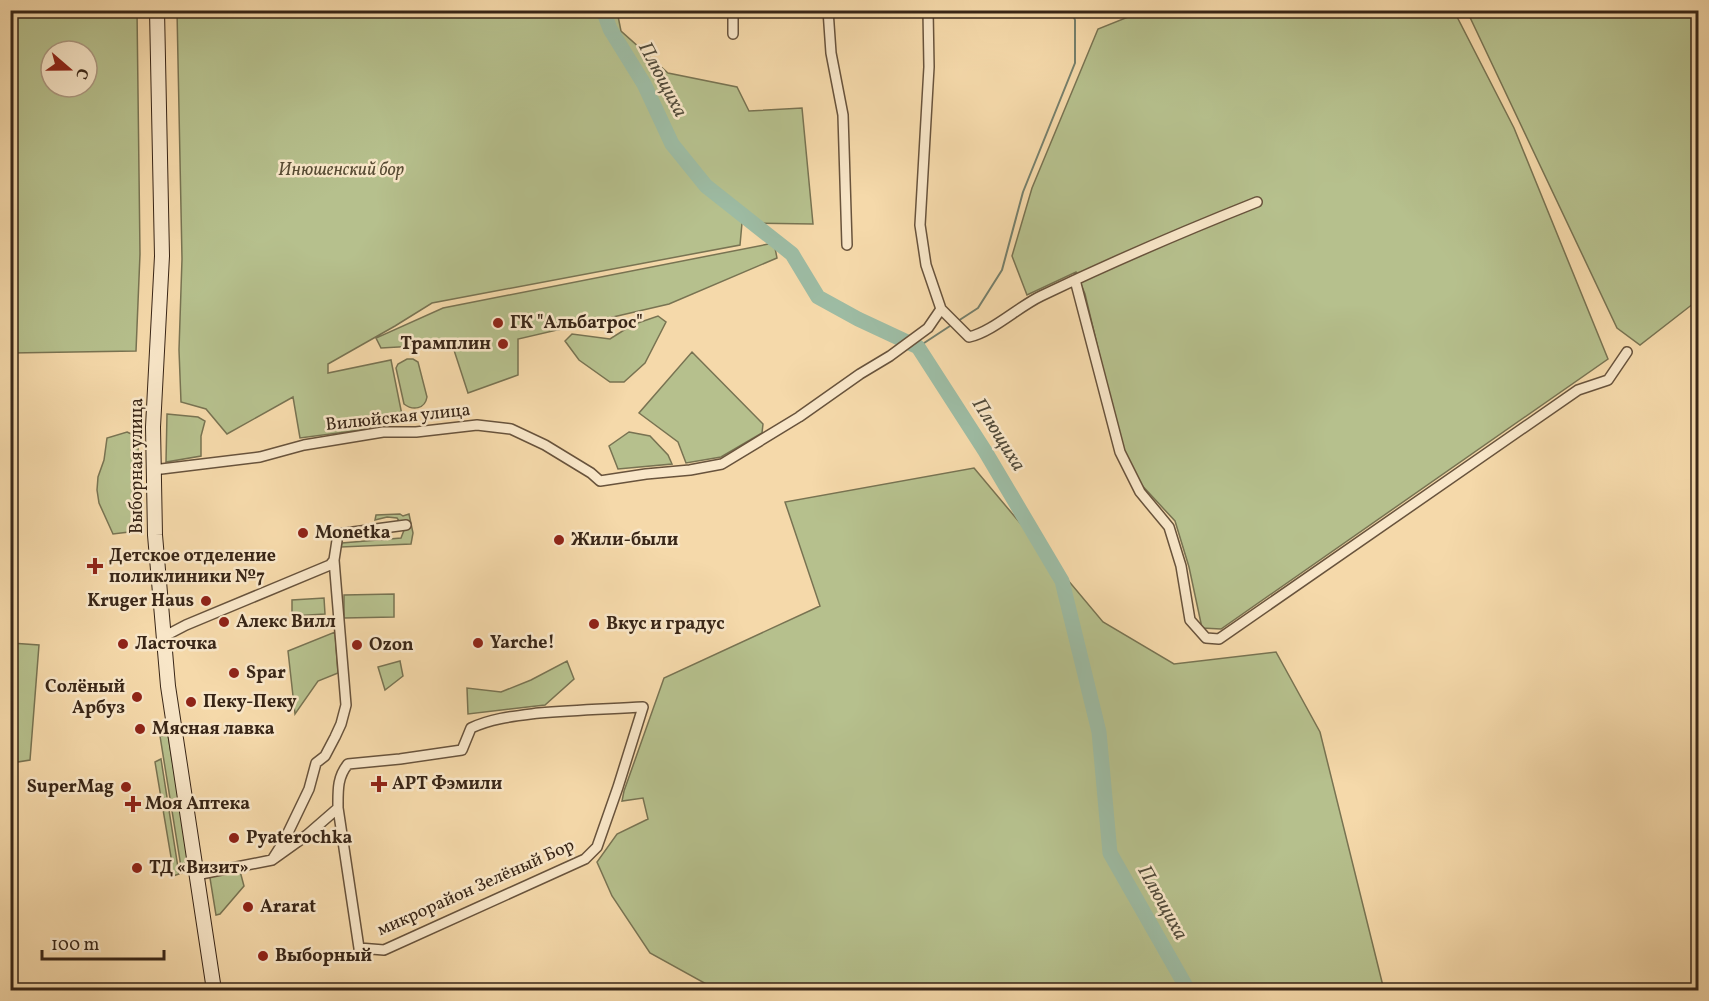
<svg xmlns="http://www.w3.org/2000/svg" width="1709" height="1001" viewBox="0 0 1709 1001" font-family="Vollkorn,serif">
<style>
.green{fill:#b6c08d;stroke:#787352;stroke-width:1.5;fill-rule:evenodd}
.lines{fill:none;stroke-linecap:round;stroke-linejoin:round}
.stream{stroke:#757f6b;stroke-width:2}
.river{stroke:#9dbba3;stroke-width:15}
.street-casing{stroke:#68533c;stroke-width:12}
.secondary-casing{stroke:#392617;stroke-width:16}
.street{stroke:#f8e6c8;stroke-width:9}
.secondary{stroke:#f8e6c8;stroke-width:14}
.poi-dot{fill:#8f2418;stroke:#f8e6c8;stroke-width:2}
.labels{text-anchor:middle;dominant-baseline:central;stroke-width:5;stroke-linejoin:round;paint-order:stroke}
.park-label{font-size:18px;font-style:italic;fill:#584c34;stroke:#f8e6c8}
.poi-label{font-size:18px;font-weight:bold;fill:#392617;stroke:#f8e6c8;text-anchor:start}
.street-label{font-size:18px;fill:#392617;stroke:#f8e6c8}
.water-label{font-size:20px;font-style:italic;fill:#524b3a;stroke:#f8e6c8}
</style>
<rect width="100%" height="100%" fill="#f5d9aa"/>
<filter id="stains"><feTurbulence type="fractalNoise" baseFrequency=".00333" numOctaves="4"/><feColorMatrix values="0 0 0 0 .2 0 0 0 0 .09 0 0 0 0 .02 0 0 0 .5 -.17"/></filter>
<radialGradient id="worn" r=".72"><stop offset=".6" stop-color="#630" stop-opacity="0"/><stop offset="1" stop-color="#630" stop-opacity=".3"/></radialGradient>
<!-- green -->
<path class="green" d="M10,11h127l3,243 -4,97 -125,2zM51,51h36v36h-36z
M177,11h440l4,20 47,42 69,14 12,24 53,-3 11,116 -71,-1 -2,22 -308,58 -37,23 -67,38v9l63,-13 12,60 -42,10 -61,8 -7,-41 -66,37 -21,-25 -25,-7 -2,-52 3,-91z
M1143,11h311l60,117 94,231 -387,270 -19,-1 -13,-61 -14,-46 -38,-41 -17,-39 -35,-147 -9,-22 -49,23 -15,-39 20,-68 66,-159z
M1467,11h231v289l-58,45 -23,-17z
M774,243l3,15 -108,46 -151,35v36l-50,18 -16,-49 -71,4 -5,-10 67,-30z
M658,316l8,6 -21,41 -21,19h-14l-31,-22 -14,-19 7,-7 38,5 22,-14z
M692,352l71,72 -1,9 -41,24 -35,6 -8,-21 -39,-29z
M407,359h6l5,3 9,35c-2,12 -14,14 -23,7l-8,-36 2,-4z
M167,414l31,3 7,4 -4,15v20l-35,6z
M127,432l11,5 1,83 -10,12 -16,2 -14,-31 -2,-13 1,-13 6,-17 3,-22z
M629,432l21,4 18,19 4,9 -54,5 -9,-23z
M974,468l129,154 71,42 102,-12 44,80 64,258h-667l-67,-37 -38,-57 -15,-34 20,-28 31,-15 -5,-21 -21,3 2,-10 40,-113 156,-72 -35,-104z
M400,514l3,2 6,-2 4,19 -2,11 -70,3 1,-4 59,-5 5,-13h-4l-5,-7 -10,-1 -12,3 1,-5z
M394,594v23l-50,1v-23z
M324,598l1,16 -33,2v-16z
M335,632l3,41 -20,8 -23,33 -7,-63z
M11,643l28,2 -9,115 -19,3z
M400,661l3,15 -18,14 -7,-23z
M567,661l7,18 -29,26 -77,9 -1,-26 34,4 30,-12z
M168,735l22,130v4l-8,4 -22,-137z
M161,759l18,115 -6,2 -4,-5 3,-8 -17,-101z
M237,870l3,1 4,15 -24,28 -4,1 -6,-37 1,-3z"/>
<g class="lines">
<!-- stream -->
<path class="stream" d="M958,321l20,-13 24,-38 21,-78 52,-129v-43l-4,-10
M918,347l35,-23"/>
<!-- river -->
<path class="river" d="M603,10l7,19 34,55 28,60 34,42 86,68 26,43 40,22 60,28 67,104 77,130 37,151 11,121 78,137"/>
<defs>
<path id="street" d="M733,10v24
M828,10l3,43 12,62 4,130
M928,10l1,57 -9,158 6,40 15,44
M1075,280l45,172 20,40 29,35 12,39 9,54 16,18 13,1 359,-249 30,-10 19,-28
M153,470l107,-13 44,-12 79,-13h33l61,-7 34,4 34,16 46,28 9,8 46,-7 44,-4 32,-6 77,-47 61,-43 30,-18 38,-28 13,-19 28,28c23,-5 49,-30 72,-41 71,-34 143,-65 216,-94
M163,637l23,-12 144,-60 4,-5 4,-26 68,-9
M643,707l-25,80 -21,60 -12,12 -201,91 -25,-2 -21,-140c0,-17 -1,-31 10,-44l52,-5 62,-9 9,-22c21,-10 44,-12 68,-15 35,-3 69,-4 104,-6z
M272,860l12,-19 25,-52 7,-26 9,-7 10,-19 6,-13 5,-19 -12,-145
M196,875l76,-15 35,-25 31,-27"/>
<path id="secondary" d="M157,10l5,246 -9,171 2,108 13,151 46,304"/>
</defs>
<!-- street casing -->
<use href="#street" class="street-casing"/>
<!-- secondary casing -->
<use href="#secondary" class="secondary-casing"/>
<!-- street -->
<use href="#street" class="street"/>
<!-- secondary -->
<use href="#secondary" class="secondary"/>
</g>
<!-- markers -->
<g class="poi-dot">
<circle cx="498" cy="323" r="6"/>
<circle cx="503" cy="344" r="6"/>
<circle cx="303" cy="533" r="6"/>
<circle cx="559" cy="540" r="6"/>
<path d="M92 557h6v6h6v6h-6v6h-6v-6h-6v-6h6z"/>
<circle cx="206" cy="601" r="6"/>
<circle cx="224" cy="622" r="6"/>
<circle cx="594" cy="624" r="6"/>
<circle cx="478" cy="643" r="6"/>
<circle cx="123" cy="644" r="6"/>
<circle cx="357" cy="645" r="6"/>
<circle cx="234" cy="673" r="6"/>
<circle cx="137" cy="697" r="6"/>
<circle cx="191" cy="702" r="6"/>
<circle cx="140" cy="729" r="6"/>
<path d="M376 775h6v6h6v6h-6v6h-6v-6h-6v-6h6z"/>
<circle cx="126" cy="787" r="6"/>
<path d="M130 795h6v6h6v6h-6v6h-6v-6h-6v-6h6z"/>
<circle cx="234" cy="838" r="6"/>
<circle cx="137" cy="868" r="6"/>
<circle cx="248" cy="907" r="6"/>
<circle cx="263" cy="956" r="6"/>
</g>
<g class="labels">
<!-- park labels -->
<g class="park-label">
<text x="341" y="170">Инюшенский бор</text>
</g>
<!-- poi labels -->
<g class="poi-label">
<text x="510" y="323">ГК "Альбатрос"</text>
<text x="491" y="344" text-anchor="end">Трамплин</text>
<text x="315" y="533">Monetka</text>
<text x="571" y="540">Жили-были</text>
<text x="109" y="556">Детское отделение<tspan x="109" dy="21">поликлиники №7</tspan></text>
<text x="194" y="601" text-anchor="end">Kruger Haus</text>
<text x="236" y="622">Алекс Вилл</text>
<text x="606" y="624">Вкус и градус</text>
<text x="490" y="643">Yarche!</text>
<text x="135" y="644">Ласточка</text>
<text x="369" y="645">Ozon</text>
<text x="246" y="673">Spar</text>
<text x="125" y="687" text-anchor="end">Солёный<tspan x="125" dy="21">Арбуз</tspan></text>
<text x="203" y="702">Пеку-Пеку</text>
<text x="152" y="729">Мясная лавка</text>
<text x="392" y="784">АРТ Фэмили</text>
<text x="114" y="787" text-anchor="end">SuperMag</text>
<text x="145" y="804">Моя Аптека</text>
<text x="246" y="838">Pyaterochka</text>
<text x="149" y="868">ТД «Визит»</text>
<text x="260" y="907">Ararat</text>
<text x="275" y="956">Выборный</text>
</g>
<!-- street labels -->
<g class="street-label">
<text transform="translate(398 418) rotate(-6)">Вилюйская улица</text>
<text transform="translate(137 466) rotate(-90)">Выборная улица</text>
<text transform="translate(476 888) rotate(-24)">микрорайон Зелёный Бор</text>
</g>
<!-- water labels -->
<g class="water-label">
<text transform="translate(662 80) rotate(62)">Плющиха</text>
<text transform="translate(998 435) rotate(58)">Плющиха</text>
<text transform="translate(1162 903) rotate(61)">Плющиха</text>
</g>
</g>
<!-- margin -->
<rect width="1709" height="1001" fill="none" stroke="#f5d9aa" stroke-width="36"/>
<rect x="12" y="12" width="1685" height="977" fill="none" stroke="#392617" stroke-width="3"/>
<rect x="18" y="18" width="1673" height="965" fill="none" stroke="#392617" stroke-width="1.5"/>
<!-- north arrow -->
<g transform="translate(69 69) rotate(110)"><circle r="28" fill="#f8e6c8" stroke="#ac9981" stroke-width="1.5"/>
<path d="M0-4.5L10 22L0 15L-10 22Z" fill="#8f2418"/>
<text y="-9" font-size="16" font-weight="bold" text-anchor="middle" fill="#392617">С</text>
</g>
<!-- scale -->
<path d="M42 950v9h122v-9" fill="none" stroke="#392617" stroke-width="3"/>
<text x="51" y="950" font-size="18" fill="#392617" stroke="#f8e6c8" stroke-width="4.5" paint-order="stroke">100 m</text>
<rect width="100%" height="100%" filter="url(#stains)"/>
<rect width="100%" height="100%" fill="url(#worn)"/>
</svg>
